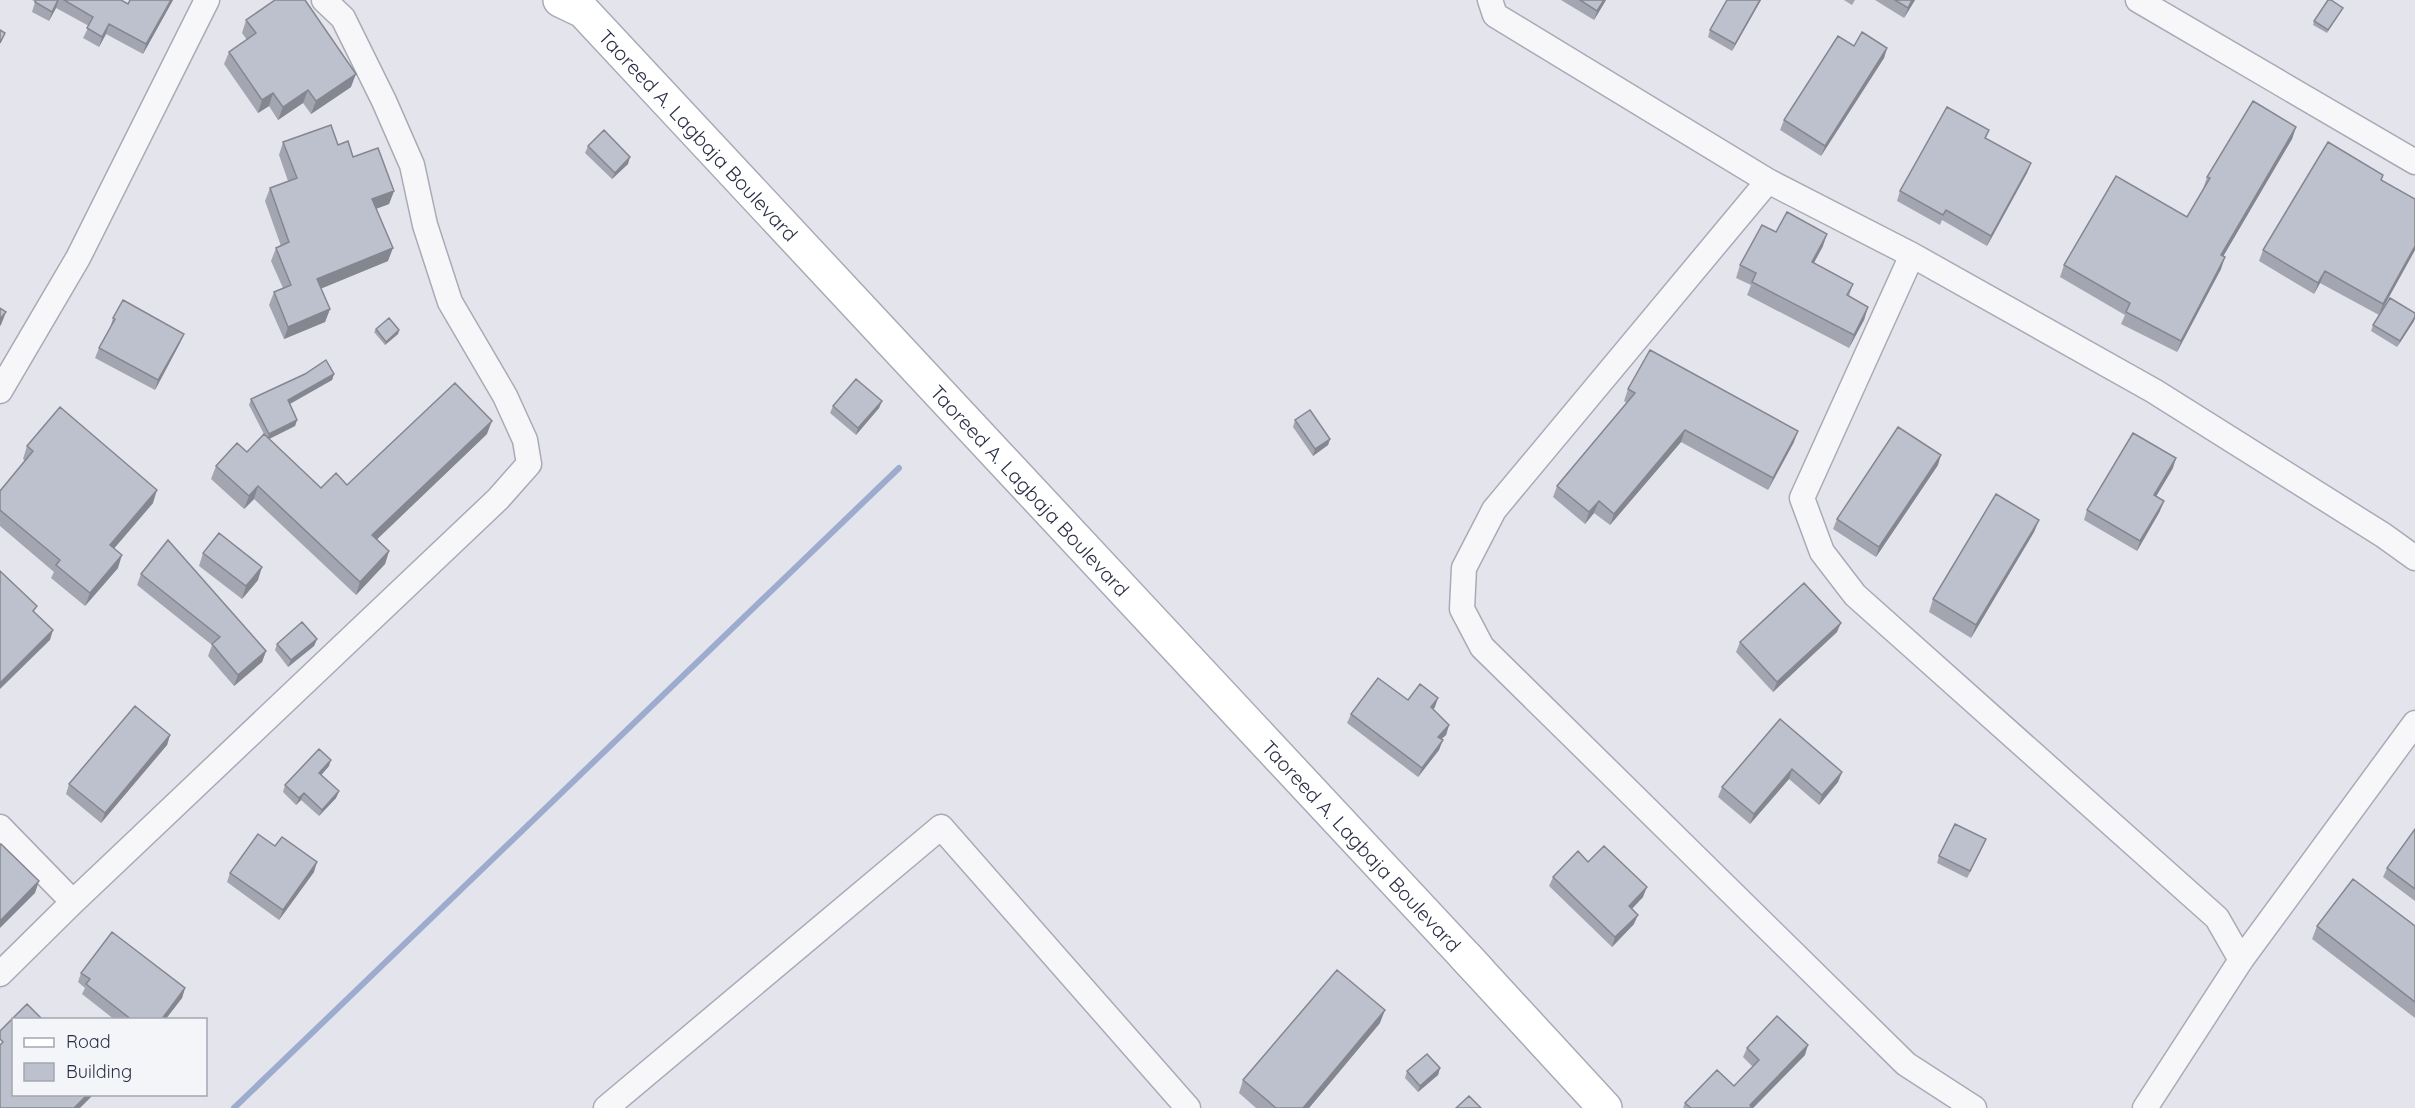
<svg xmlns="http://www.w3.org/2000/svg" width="2415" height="1108" viewBox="0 0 2415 1108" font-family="Quicksand,sans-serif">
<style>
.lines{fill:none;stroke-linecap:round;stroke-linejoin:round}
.stream{stroke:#9dacce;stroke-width:6}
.street-casing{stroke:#a8abb7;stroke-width:27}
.secondary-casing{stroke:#a8abb7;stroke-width:36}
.street{stroke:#f7f7fa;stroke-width:24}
.secondary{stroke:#fff;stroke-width:33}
.wall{fill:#a3a5b0}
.shaded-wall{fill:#848690}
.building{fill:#bdc0cd;stroke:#848690;stroke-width:1.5}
.labels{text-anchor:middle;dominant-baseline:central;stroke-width:4.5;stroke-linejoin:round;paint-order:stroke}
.street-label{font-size:20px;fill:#2a2f46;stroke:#f4f5f9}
</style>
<rect width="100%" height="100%" fill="#e4e5ec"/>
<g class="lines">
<!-- stream -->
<path class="stream" d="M234,1108l665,-640"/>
<defs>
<path id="street" d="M1490,0l5,15 273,166 144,74 242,136 229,144 32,23
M2138,0l277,162
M1768,181l-274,329 -30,58 -2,41 20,38 424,417 68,44
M1912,255l-110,243 20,54 33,43 362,323 24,42
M0,391l78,-133 129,-258
M0,827l73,75
M0,974l73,-72 425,-403 31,-35 -4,-24 -20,-44 -55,-94 -25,-77 -13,-60 -28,-64 -41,-83 -19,-18
M606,1108l335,-281 247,281
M2145,1108l96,-148 174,-237"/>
<g id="secondary">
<path id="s1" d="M560,0l23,11 895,959"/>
<path d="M1464,955l141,153"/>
</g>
</defs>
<!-- street casing -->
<use href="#street" class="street-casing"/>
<!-- secondary casing -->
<use href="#secondary" class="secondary-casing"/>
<!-- street -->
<use href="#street" class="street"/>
<!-- secondary -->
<use href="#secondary" class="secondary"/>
</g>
<!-- wall -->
<path class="wall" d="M32,0h89l7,4 45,-4 -30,54 -37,-20 -7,13 -16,-9 6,-12 -33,-18 -7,13 -17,-9 3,-10z
M1561,0h45l-12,20z
M1761,0l-29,51 -24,-14 2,-7z
M1844,0h11l-3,5z
M1875,0h40l-11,18z
M2341,11l-14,22 -14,-8 1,-4z
M246,20l105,67 -40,27 -8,-11 -25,17 -9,-14 -11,7 -34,-49 5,-12 18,-12 -5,-7z
M1854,46l33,2 -3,10 -63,98 -41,-26 4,-10z
M2296,127l-4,12 -69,117 -2,13 -44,83 -56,-28 4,-9 -65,-38 4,-12 123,-48 16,-28 4,-12z
M1989,130l-3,8 45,25 -4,10 -40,73 -45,-26 -2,5 -43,-24 3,-10z
M283,142l55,3 56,46 -5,13 -13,5 12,52 -67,27 9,21 -5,13 -41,17 -15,-34 5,-13 9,-4 -12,-27 5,-13 5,-2 -16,-45 5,-13 18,-7 -9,-26z
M588,146l40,18 -16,15 -27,-26z
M2382,180l33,70 -36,65 -59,-32 -6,11 -55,-33 4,-11z
M1776,232l47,14 -9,17 39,21 -4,12 19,11 -4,13 -15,28 -102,-53 4,-10 -15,-7 4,-13z
M2415,313l-1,8 -17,26 -26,-16 2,-6z
M113,318l67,25 -25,47 -60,-32 4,-10 11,-20z
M376,329l23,1 -1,4 -13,11 -11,-13z
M334,374l-2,6 -42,24 7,16 -2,6 -26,13 52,49 26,-3 140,-51 -110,105 12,12 -4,13 -29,31 -102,-96 -10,10 -33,-30 5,-13 31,-14 17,-18 -15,-29 2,-6z
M1628,389l166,53 -26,48 -87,-48 -71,83 -16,-12 -9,11 -32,-27 4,-11 70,-83 -3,-2z
M882,401l-3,7 -23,27 -26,-22 3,-7z
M1295,420l35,19 -2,6 -15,11 -20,-29z
M27,446l126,57 -39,45 4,20 -33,38 -34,-28 3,-6 -54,-46v-35l25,-30 -2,-2z
M1938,465l-62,92 -43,-28 4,-10z
M2173,468l-17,28 4,15 -23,40 -53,-31 3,-10z
M2039,520l-5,12 -63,106 -42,-26 4,-13z
M203,553l55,27 -16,19 -43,-33z
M141,574l125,77 -4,11 -28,24 -26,-30 4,-11 -75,-60z
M1837,632l-64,60 -37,-40 4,-10z
M317,639l-3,7 -26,21 -13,-17 2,-6z
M1408,700l27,7 -2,2 16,16 -3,10 -5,4 -2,11 -21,27 -71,-54 4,-9z
M1780,719l62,53 -4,10 -19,23 -30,-26 -39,45 -32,-27 4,-10z
M170,735l-3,10 -66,78 -35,-29 3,-10z
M329,766l-8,9 18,16 -3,7 -17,18 -18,-16 -5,5 -13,-13 2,-7z
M2415,829v72l-32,-24 4,-9z
M1986,839l-19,39 -30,-15 2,-7z
M275,846l39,26 -35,48 -52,-38 3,-9z
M1588,862l55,35 -11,12 2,15 -22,23 -63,-61 4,-9z
M2317,926h98v92l-103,-79z
M81,973l104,15 -3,10 -17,22h-50l-33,-26 3,-6 -7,-6z
M1380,1023l-71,85h-53l-17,-15 4,-13z
M1747,1048l58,7 -52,53h-70l2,-5 49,-17 19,-19 -10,-10z
M1440,1068l-2,7 -20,17 -13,-14 2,-7z"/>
<!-- shaded-wall -->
<path class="shaded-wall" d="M59,0l-3,8 -7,13 3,-9z
M171,0h2l-30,54 3,-10z
M1604,0h2l-12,20 3,-9z
M1760,0h1l-29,51 3,-7z
M1912,0h3l-11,18 4,-10z
M109,24l-3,10 -7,13 3,-10z
M1887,48l-3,10 -63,98 4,-10z
M356,74l-5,13 -40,27 5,-13z
M308,90l-5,13 -25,17 5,-13z
M273,93l-4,13 -11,7 4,-13z
M2296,127l-4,12 -75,128 4,-12z
M630,157l-2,7 -16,15 3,-6z
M2031,163l-4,10 -40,73 4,-10z
M394,191l-5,13 -22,8 5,-13z
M1827,234l-4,12 -16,29 5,-13z
M2415,246v4l-36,65 4,-11z
M393,248l-5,13 -75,31 4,-13z
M2225,257l-4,12 -44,83 4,-11z
M2325,271l-5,12 -6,11 4,-11z
M1868,307l-4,13 -15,28 5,-13z
M330,309l-5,13 -41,17 4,-12z
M6,312l-5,13 -1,1v-7z
M2415,317l-1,4 -17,26 3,-6z
M399,330l-1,4 -13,11 1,-3z
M184,334l-4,9 -25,47 3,-10z
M334,374l-2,6 -46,26 2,-6z
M882,401l-3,7 -23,27 2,-7z
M297,420l-2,6 -28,14 2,-6z
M492,421l-5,13 -119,114 4,-13z
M1685,430l-4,12 -71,83 4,-11z
M1798,431l-4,11 -26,48 5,-12z
M1330,439l-2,6 -15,11 2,-7z
M1941,455l-3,10 -62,92 3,-10z
M2176,458l-3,10 -22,37 3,-10z
M258,486l-4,13 -10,10 5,-13z
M157,490l-4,13 -47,55 4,-13z
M1599,501l-5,12 -9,11 4,-12z
M2164,501l-4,10 -23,40 3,-10z
M2039,520l-5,12 -63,106 5,-13z
M389,551l-4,13 -29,31 4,-13z
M122,555l-4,13 -33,38 5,-13z
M262,567l-4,13 -16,19 4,-13z
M1841,623l-4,9 -64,60 4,-10z
M53,630l-3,10 -50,49v-6z
M317,639l-3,7 -26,21 3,-7z
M266,651l-4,11 -28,24 4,-11z
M1438,698l-3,9 -7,9 3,-9z
M1449,725l-3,10 -12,11 4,-9z
M170,735l-3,10 -66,78 4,-10z
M1443,740l-4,10 -21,27 4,-9z
M331,760l-2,6 -12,14 2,-7z
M1792,769l-3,10 -39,45 4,-10z
M1842,772l-4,10 -19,23 3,-10z
M339,791l-3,7 -17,18 3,-6z
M304,793l-3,7 -5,5 3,-7z
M1986,839l-3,7 -16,32 3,-7z
M317,862l-3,10 -35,48 4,-10z
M39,881l-4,12 -35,35v-7z
M1647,887l-4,10 -18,19 4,-10z
M1638,915l-4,9 -22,23 3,-10z
M185,988l-3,10 -17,22h-4z
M1385,1010l-5,13 -71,85h-6z
M1808,1045l-3,10 -52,53 -3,-3z
M1440,1068l-2,7 -20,17 2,-6z
M87,1095h6l-13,13h-6z"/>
<!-- building -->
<path class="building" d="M36,0h22l-6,12 -17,-10z
M64,0h57l7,4 2,-4h41l-25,44 -37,-20 -7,13 -15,-9 6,-11z
M275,0h30l51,74 -40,27 -8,-11 -25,17 -10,-14 -11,7 -33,-48 27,-19 -10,-13z
M1580,0h24l-7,11z
M1727,0h33l-25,44 -25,-14z
M1895,0h17l-4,8z
M2328,0h3l12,8 -15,22 -14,-9z
M0,30l5,3 -5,10z
M1862,32l25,16 -62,98 -41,-26 54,-84 16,10z
M2253,101l43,26 -75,128 4,2 -44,84 -55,-29 4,-9 -66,-38 52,-89 71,41 23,-39 -3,-1z
M1947,107l42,23 -4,8 46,25 -40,73 -45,-26 -3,5 -43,-24z
M331,125l7,20 10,-4 5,16 25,-9 16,43 -22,8 21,49 -76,31 13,30 -42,18 -14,-35 17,-7 -15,-37 13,-6 -19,-54 27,-10 -14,-36z
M604,130l26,27 -15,16 -27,-27z
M2328,142l55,33 -2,5 34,19v47l-32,58 -58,-33 -7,12 -55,-33z
M1787,212l40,22 -15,28 41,22 -6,11 21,12 -14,28 -102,-53 4,-9 -16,-8 22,-40 14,7z
M2390,298l25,15v4l-15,24 -27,-16z
M123,300l61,34 -26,46 -59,-32 16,-29 -2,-1z
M0,308l6,4 -6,7z
M389,318l10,12 -13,12 -10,-13z
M1650,350l148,81 -25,47 -88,-48 -71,84 -15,-13 -10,11 -32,-26 78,-93 -7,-4z
M326,360l8,14 -46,26 9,20 -28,14 -18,-35 54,-25z
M856,379l26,22 -24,27 -25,-22z
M455,383l37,38 -120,114 17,16 -29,31 -102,-96 -9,10 -33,-30 21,-23 10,9 17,-18 57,54 15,-15 11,12z
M60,407l97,83 -47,55 12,10 -32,38 -34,-28 4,-5 -60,-50v-19l33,-40 -6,-5z
M1310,410l20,29 -15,10 -20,-29z
M1898,427l43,28 -62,92 -42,-28z
M2133,433l43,25 -22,37 10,6 -24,40 -53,-31z
M1996,494l43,26 -63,105 -43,-26z
M219,533l43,34 -16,19 -43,-33z
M168,540l98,111 -28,24 -26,-31 8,-7 -79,-63z
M0,571l37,35 -4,5 20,19 -53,53z
M1804,583l37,40 -64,59 -37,-40z
M302,622l15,17 -26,21 -14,-16z
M1378,678l30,22 12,-16 18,14 -7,9 18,18 -11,12 5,3 -21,28 -71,-54z
M135,706l35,29 -65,78 -36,-29z
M1780,719l62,53 -20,23 -30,-26 -38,45 -32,-27z
M319,749l12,11 -12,13 20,18 -17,19 -18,-17 -5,5 -14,-13z
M1955,824l31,15 -16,32 -31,-15z
M2415,829v60l-28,-21z
M258,834l17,12 7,-9 35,25 -34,48 -53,-37z
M0,844h1l38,37 -39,40z
M1604,846l43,41 -18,19 9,9 -23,22 -62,-60 25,-26 10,11z
M2353,879l62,47v76l-98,-76z
M112,932l73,56 -24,32h-29l-46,-36 4,-5 -9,-6z
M1337,970l48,40 -82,98h-27l-33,-28z
M27,1004l16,16h-29v75h73l-13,13h-74v-63l3,-3 -3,-3v-8z
M1777,1016l31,29 -58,60 2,3h-61l-6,-5 32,-33 17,16 25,-26 -12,-12z
M1427,1054l13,14 -20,18 -13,-15z
M1469,1096l12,12h-25z"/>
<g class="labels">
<!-- street labels -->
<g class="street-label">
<text stroke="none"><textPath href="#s1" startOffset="195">Taoreed A. Lagbaja Boulevard</textPath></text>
<text stroke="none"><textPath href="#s1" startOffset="681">Taoreed A. Lagbaja Boulevard</textPath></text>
<text stroke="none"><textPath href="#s1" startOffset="1167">Taoreed A. Lagbaja Boulevard</textPath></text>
</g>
</g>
<!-- legend -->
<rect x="12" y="1018" width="195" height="78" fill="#f4f5f9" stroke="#a3a6b1" stroke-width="1.5"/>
<rect x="24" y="1038" width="30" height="9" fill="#ffffff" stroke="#a3a6b1" stroke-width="1.5"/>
<text x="66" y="1048" font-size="18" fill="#2a2f46">Road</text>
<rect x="24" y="1063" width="30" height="18" fill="#bdc0cd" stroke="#a3a6b1" stroke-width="1.5"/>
<text x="66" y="1078" font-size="18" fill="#2a2f46">Building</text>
</svg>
